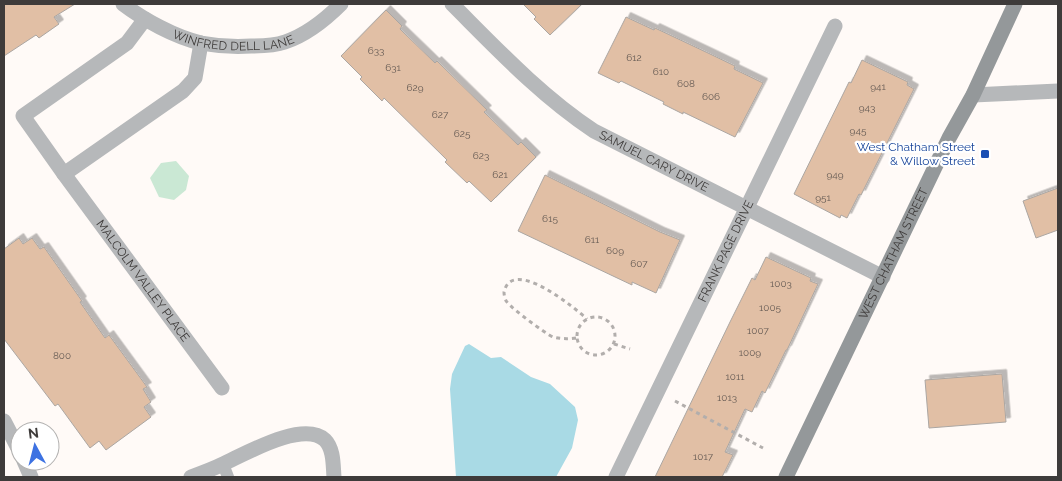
<svg xmlns="http://www.w3.org/2000/svg" width="1062" height="481" viewBox="0 0 1062 481" font-family="Raleway,sans-serif">
<style>
.green{fill:#cae8d4}
.water{fill:#a9dae5}
.building{fill:#e1bfa5;stroke:#aba6a2;filter:url(#shadow)}
.lines{fill:none;stroke-linecap:round;stroke-linejoin:round}
.path{stroke:#b2aeac;stroke-width:3;stroke-dasharray:4 4;stroke-linecap:butt}
.lane{stroke:#b6b8ba;stroke-width:12}
.street{stroke:#b6b8ba;stroke-width:15}
.secondary{stroke:#94989a;stroke-width:15}
.transit-dot{fill:#1a4fb4;stroke:#fff;stroke-width:2}
.labels{text-anchor:middle;dominant-baseline:central;stroke-width:4.5;stroke-linejoin:round;paint-order:stroke}
.number-label{font-size:10px;fill:#675c55}
.street-label{font-size:12px;fill:#3e3b3a;stroke:#fff}
.transit-label{font-size:12px;fill:#164399;stroke:#fff;text-anchor:end}
</style>
<defs>
<filter id="shadow"><feDropShadow dx="4.5" dy="-4.5" stdDeviation="0" flood-color="#0004"/></filter>
</defs>
<rect width="100%" height="100%" fill="#fffaf7"/>
<!-- green -->
<path class="green" d="M176,161l13,15 -3,14 -12,10 -15,-3 -9,-19 11,-15z"/>
<!-- water -->
<path class="water" d="M469,344l22,14 10,-1 30,20 19,7 25,23 3,13 -6,28 -16,29h-100l-6,-88 2,-15 13,-28z"/>
<!-- building -->
<path class="building" d="M4,4h71l-21,13 5,7 -20,14 -3,-3 -32,21z
M523,4h59l-32,31 -16,-16 2,-2z
M386,10l16,16 -2,3 35,34 2,-2 50,49 -3,2 34,33 3,-3 15,15 -45,45 -22,-21 -2,2 -22,-21 2,-2 -63,-62 -2,3 -22,-22 2,-2 -21,-21z
M626,17l28,13 1,-2 53,25 27,13 -1,3 29,14 -28,54 -52,-25v2l-20,-10 1,-2 -43,-21 -2,2 -21,-10z
M862,60l46,22 -1,3 7,4 -53,106 -2,-1 -12,24 -6,-3 -1,3 -46,-24 55,-112 2,1z
M545,175l115,57 20,8 -24,53 -24,-11v3l-114,-54z
M1058,188v42l-22,8 -13,-37z
M19,238l4,6 9,-6 8,11 4,-2 38,54 -2,1 25,36 4,-3 38,52 -4,2 8,13 -7,5 7,10 -45,33 -7,-9 -9,7 -32,-44 -3,2 -51,-67v-90z
M766,257l45,21 -1,3 8,3 -31,66h-1l-21,43 -3,-2 -10,21 -7,-3 -20,43 8,3 -11,22h-67l75,-155 22,-44 3,2z
M1002,374l4,48 -77,6 -4,-48z"/>
<g class="lines">
<!-- path -->
<path class="path" d="M577 336a19 19 0 1 1 38 0a19 19 0 1 1-38 0Z
M576,338c-8,1 -15,1 -23,-1 -7,-3 -41,-28 -46,-35 -2,-2 -3,-7 -3,-10 8,-36 71,16 83,27
M614,344l16,5
M675,401l88,47"/>
<!-- lane -->
<path class="lane" d="M223,464l5,13"/>
<!-- street -->
<g class="street">
<path id="s1" d="M123,4c21,16 52,33 78,39 16,3 34,4 50,3 11,0 23,0 34,-4 21,-7 41,-23 56,-38"/>
<path id="s2" d="M452,4c45,45 88,91 142,127l289,146"/>
<path id="s3" d="M145,19l-18,24 -104,73 41,58 158,214"/>
<path d="M973,95l85,-4"/>
<path d="M64,174l119,-83 12,-13 6,-35"/>
<path d="M4,421l16,31"/>
<path d="M24,461l7,16"/>
<path d="M191,477c11,-4 22,-8 32,-13 22,-10 80,-44 102,-24 9,9 8,26 9,37"/>
<path id="s4" d="M616,477l219,-451"/>
</g>
<!-- secondary -->
<path class="secondary" id="s5" d="M786,477l163,-339 24,-43 42,-91"/>
</g>
<!-- markers -->
<rect class="transit-dot" x="980" y="149" width="10" height="10" rx="2.5"/>
<g class="labels">
<!-- number labels -->
<g class="number-label">
<text x="376" y="50">633</text>
<text x="634" y="57">612</text>
<text x="393" y="67">631</text>
<text x="661" y="71">610</text>
<text x="686" y="83">608</text>
<text x="878" y="86">941</text>
<text x="415" y="87">629</text>
<text x="711" y="96">606</text>
<text x="867" y="107">943</text>
<text x="440" y="114">627</text>
<text x="858" y="130">945</text>
<text x="462" y="133">625</text>
<text x="481" y="155">623</text>
<text x="500" y="174">621</text>
<text x="835" y="174">949</text>
<text x="823" y="197">951</text>
<text x="550" y="218">615</text>
<text x="592" y="239">611</text>
<text x="615" y="250">609</text>
<text x="639" y="263">607</text>
<text x="781" y="283">1003</text>
<text x="770" y="307">1005</text>
<text x="758" y="330">1007</text>
<text x="750" y="352">1009</text>
<text x="62" y="355">800</text>
<text x="735" y="376">1011</text>
<text x="727" y="397">1013</text>
<text x="703" y="456">1017</text>
</g>
<!-- street labels -->
<g class="street-label">
<text stroke="none"><textPath href="#s1" startOffset="120">WINFRED DELL LANE</textPath></text>
<text stroke="none"><textPath href="#s2" startOffset="258">SAMUEL CARY DRIVE</textPath></text>
<text stroke="none"><textPath href="#s4" startOffset="251">FRANK PAGE DRIVE</textPath></text>
<text stroke="none"><textPath href="#s5" startOffset="248">WEST CHATHAM STREET</textPath></text>
<text stroke="none"><textPath href="#s3" startOffset="361">MALCOLM VALLEY PLACE</textPath></text>
</g>
<!-- transit labels -->
<g class="transit-label">
<text x="975" y="147">West Chatham Street<tspan x="975" dy="14">&amp; Willow Street</tspan></text>
</g>
</g>
<!-- border -->
<rect width="1062" height="481" fill="none" stroke="#3e3b3a" stroke-width="10"/>
<!-- north arrow -->
<g transform="translate(35 446) rotate(353)"><circle r="24" fill="#ffffff" stroke="#b2b1b0"/>
<path d="M0-4L9 19L0 12L-9 19Z" fill="#3d72e2"/>
<text y="-8" font-size="14" font-weight="bold" text-anchor="middle" fill="#3e3b3a">N</text>
</g>
</svg>
